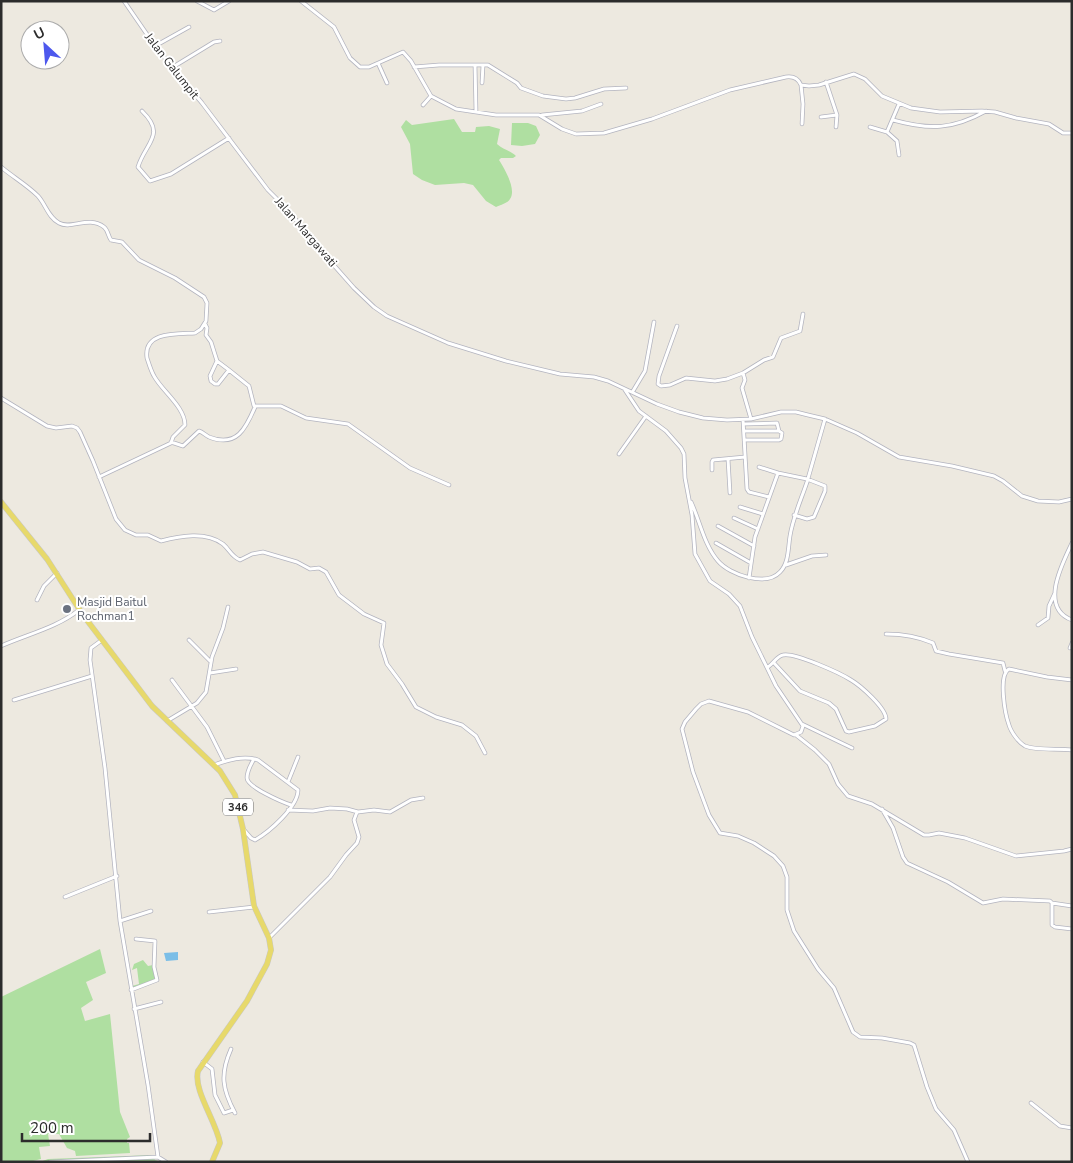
<svg xmlns="http://www.w3.org/2000/svg" width="1073" height="1163" viewBox="0 0 1073 1163" font-family="'Nunito Sans',sans-serif">
<style>
.green{fill:#afdfa1}
.water{fill:#7bbee7}
.lines{fill:none;stroke-linecap:round;stroke-linejoin:round}
.street-casing{stroke:#b3b4bf;stroke-width:4.5}
.primary-casing{stroke:#c8c8c8;stroke-width:6}
.street{stroke:#fff;stroke-width:3}
.primary{stroke:#e7d96b;stroke-width:5}
.worship-dot{fill:#6b7280;stroke:#fff;stroke-width:2}
.labels{text-anchor:middle;dominant-baseline:central;stroke-width:4;stroke-linejoin:round;paint-order:stroke}
.shield{fill:#fff;stroke:#6b6b6b;stroke-width:1}
.shield-label{font-size:11px;font-weight:bold;fill:#2c2c2c}
.street-label{font-size:12px;fill:#2c2c2c;stroke:#fff}
.worship-label{font-size:12px;fill:#5b616d;stroke:#fff;text-anchor:start}
</style>
<rect width="100%" height="100%" fill="#ede9e0"/>
<!-- green -->
<path class="green" d="M454,119l8,13h13l1,-5 13,-1 11,3 -3,15c6,6 13,6 19,12l-3,2h-12l-2,2c5,8 18,29 11,39 -2,4 -10,6 -14,8l-10,-6 -13,-16 -9,-2 -29,2 -13,-5 -9,-6 -3,-30 -9,-17 5,-7 6,5z
M512,123h16l8,3 4,9 -5,9 -13,2 -11,-1z
M100,949l6,24 -20,9 7,18 -12,8 4,13 25,-7 10,98 10,25 -3,2v4h2l1,10 -54,3 -1,-5 -8,-3 -8,-14h-11l2,12 -11,1 2,12 -12,3h-28v-165z
M143,960l5,6 5,-1 3,14 -24,10v-3l7,-2 -2,-16 -5,2 2,-6z
M153,1155l2,5 6,2h-121l8,-3z"/>
<!-- water -->
<path class="water" d="M178,952v8l-12,1 -2,-8z"/>
<g class="lines">
<defs>
<path id="street" d="M124,1l31,45 47,57 66,87 19,19 36,44 31,35 20,19 13,9 61,27 58,18 54,13 34,3 14,4 49,23 22,8 24,6 24,2 24,-1 30,-7h15l12,3 17,4 32,14 42,24 53,9 42,10 9,5 19,15 16,5 21,1 13,-3
M197,1l17,9 15,-9
M301,1l33,26 16,31 10,9h9l34,-15 8,9 20,35 25,13 40,6h43l23,14 14,5 28,-1 48,-14 78,-29 56,-13c7,-1 12,1 15,8l8,1 10,-1 35,-11 11,5 17,17 29,12 29,4 42,-1 13,1 21,6 33,6 14,9h9
M155,46l34,-19
M378,63l9,20
M475,65l1,47
M173,67l41,-25 6,-1
M414,67l25,-2h49l29,18 4,5 22,8 23,3 9,-1 29,-9 22,-1
M826,82l11,33 -1,12
M482,83l1,-18
M801,85l2,19 -1,20
M423,105l8,-9
M142,111c25,24 3,32 -4,56l12,14 21,-7 58,-36
M542,115l40,-4 19,-7
M821,117l16,-2
M893,120c36,10 59,10 93,-9
M870,127l17,5 12,-28
M887,132l10,9 2,14
M1,167c12,10 26,18 37,29 8,9 10,21 21,27 12,7 30,-8 45,4 4,3 4,9 7,13l11,2 17,18 36,18 29,19 3,6 -1,18 -5,8 -6,4c-17,1 -52,-2 -48,25 2,6 4,13 7,18 8,15 31,31 31,49l-12,12 -2,6 -72,34
M205,324l2,4 -1,7 5,7 6,19 -7,15 1,5 4,3h3l11,-14 20,16 5,20h27l25,12 42,6 62,44 39,17
M677,326l-18,50 -1,8 3,2 9,-1 16,-7 29,3 12,-2 16,-6 21,-13 9,-3 8,-19 19,-7 3,-17
M217,361l12,9
M743,373l2,7 -3,8 9,31
M625,390l14,21 27,20 15,17 3,6 1,24 7,37 3,39 15,27 19,13 11,12 12,31 24,49 27,40 -2,6 -7,3 -46,-23 -39,-11 -8,3 -5,5 -11,13 -3,7 11,43 16,43 11,18 18,3 16,7 20,13 9,10 4,11v33l7,21 24,38 16,19 19,44 7,5 22,1 28,5 4,2 13,42 9,22 18,21 14,32
M633,391l12,-20 9,-49
M1,398l46,28 9,2 16,-2 5,2 3,4 13,29 23,58 9,11 11,5h12l13,6c19,-5 45,-10 62,3 7,6 8,12 17,16l12,-6 11,-2 34,10 13,7 9,-1 7,4 13,23 25,19 20,9 -3,22 6,19 15,20 14,23 20,10 26,8 14,11 9,17
M743,420l4,69 2,3 20,5
M744,424l33,-1 2,8
M744,431h35l3,2 -1,6 -2,1h-35
M171,442l12,4 16,-15c4,1 6,4 10,6 28,11 37,-9 46,-30
M619,454l27,-38
M728,459l2,34
M759,467l19,6
M712,470v-8l1,-2 32,-3
M691,502c9,19 13,43 27,59 12,14 48,26 62,11 9,-9 8,-24 10,-36 3,-19 11,-36 17,-54 6,-21 12,-42 18,-63
M740,507l23,7
M734,518l24,11
M718,526l36,20
M716,543l35,20
M1072,543c-10,21 -33,65 0,77
M786,565l26,-9 14,-1
M749,578l6,-41 23,-64 29,6 18,7v5l-11,26 -7,2 -13,-4
M37,600l7,-14 13,-13
M1038,625l10,-7 1,-12 6,-13
M886,634c15,0 33,3 47,9l3,8 13,3 54,9 2,8
M102,640l-11,8 -1,12 15,108 15,153 28,164 10,72 8,5
M189,640l22,22
M1,646c27,-12 55,-18 78,-36
M1070,648l2,-5
M768,667c5,-3 9,-11 15,-12 11,-3 57,18 68,25 10,6 35,28 35,39l-11,7 -26,6 -3,-1 -10,-22 -7,-6 -29,-12 -26,-28
M210,673l26,-4
M172,680l35,47 17,34
M1072,680l-25,-3 -38,-8c-11,6 -4,45 0,56 2,7 10,18 16,21 12,5 34,2 47,4
M14,700l78,-24
M167,721l30,-18 9,-11 6,-35 11,-29 5,-21
M802,724l50,24
M796,735l19,15 14,14 9,20 10,12 24,8 52,31h5l10,-2 26,5 51,18 48,-5 8,-2
M254,759c-3,5 -7,13 -7,19 0,9 35,24 44,27
M214,765c14,-5 30,-10 44,-5l40,30c0,17 -29,42 -43,50l-4,-2 -7,-8
M288,782l10,-25
M882,809l11,19 10,29 4,6 41,19 35,21 20,-4 47,2 2,2v22l3,2 17,2
M288,810l25,1 17,-3 17,1 11,3 16,-2 16,2 21,-12 12,-2
M65,897l52,-21
M1052,903l20,3
M209,912l45,-5
M120,921l31,-10
M269,938l61,-61 16,-22 11,-12 2,-6 -5,-17 3,-8
M131,990l26,-10 -3,-13 1,-26 -19,-2
M134,1009l27,-7
M231,1049c-11,25 -9,40 4,64
M203,1062l9,7 3,26 9,18 9,-3
M1031,1103l29,23 12,2
M50,1162l108,-5"/>
<path id="primary" d="M1,502l46,57 36,56 69,91 68,65 15,24 8,34 11,77 15,32 2,12 -4,14 -20,37 -49,70c-5,19 18,50 22,72l-8,19"/>
</defs>
<!-- street casing -->
<use href="#street" class="street-casing"/>
<!-- primary casing -->
<use href="#primary" class="primary-casing"/>
<!-- street -->
<use href="#street" class="street"/>
<!-- primary -->
<use href="#primary" class="primary"/>
</g>
<!-- markers -->
<circle class="worship-dot" cx="67" cy="609" r="5"/>
<g class="labels">
<!-- shield labels -->
<rect class="shield" x="223" y="798.5" width="30" height="17" rx="4"/>
<g class="shield-label">
<text x="238" y="807">346</text>
</g>
<!-- street labels -->
<g class="street-label">
<text transform="translate(172 66) rotate(52)">Jalan Galumpit</text>
<text transform="translate(306 232) rotate(49)">Jalan Margawati</text>
</g>
<!-- worship labels -->
<g class="worship-label">
<text x="77" y="602">Masjid Baitul<tspan x="77" dy="14">Rochman1</tspan></text>
</g>
</g>
<!-- border -->
<rect width="1073" height="1163" fill="none" stroke="#2c2c2c" stroke-width="5"/>
<!-- north arrow -->
<g transform="translate(45 45) rotate(334)"><circle r="24" fill="#ffffff" stroke="#ababab"/>
<path d="M0-4L9 19L0 12L-9 19Z" fill="#4d58ed"/>
<text y="-8" font-size="14" font-weight="bold" text-anchor="middle" fill="#2c2c2c">U</text>
</g>
<!-- scale -->
<path d="M22 1133v8h128v-8" fill="none" stroke="#2c2c2c" stroke-width="2.5"/>
<text x="30" y="1133" font-size="15" fill="#2c2c2c" stroke="#ffffff" stroke-width="4" paint-order="stroke">200 m</text>
</svg>
